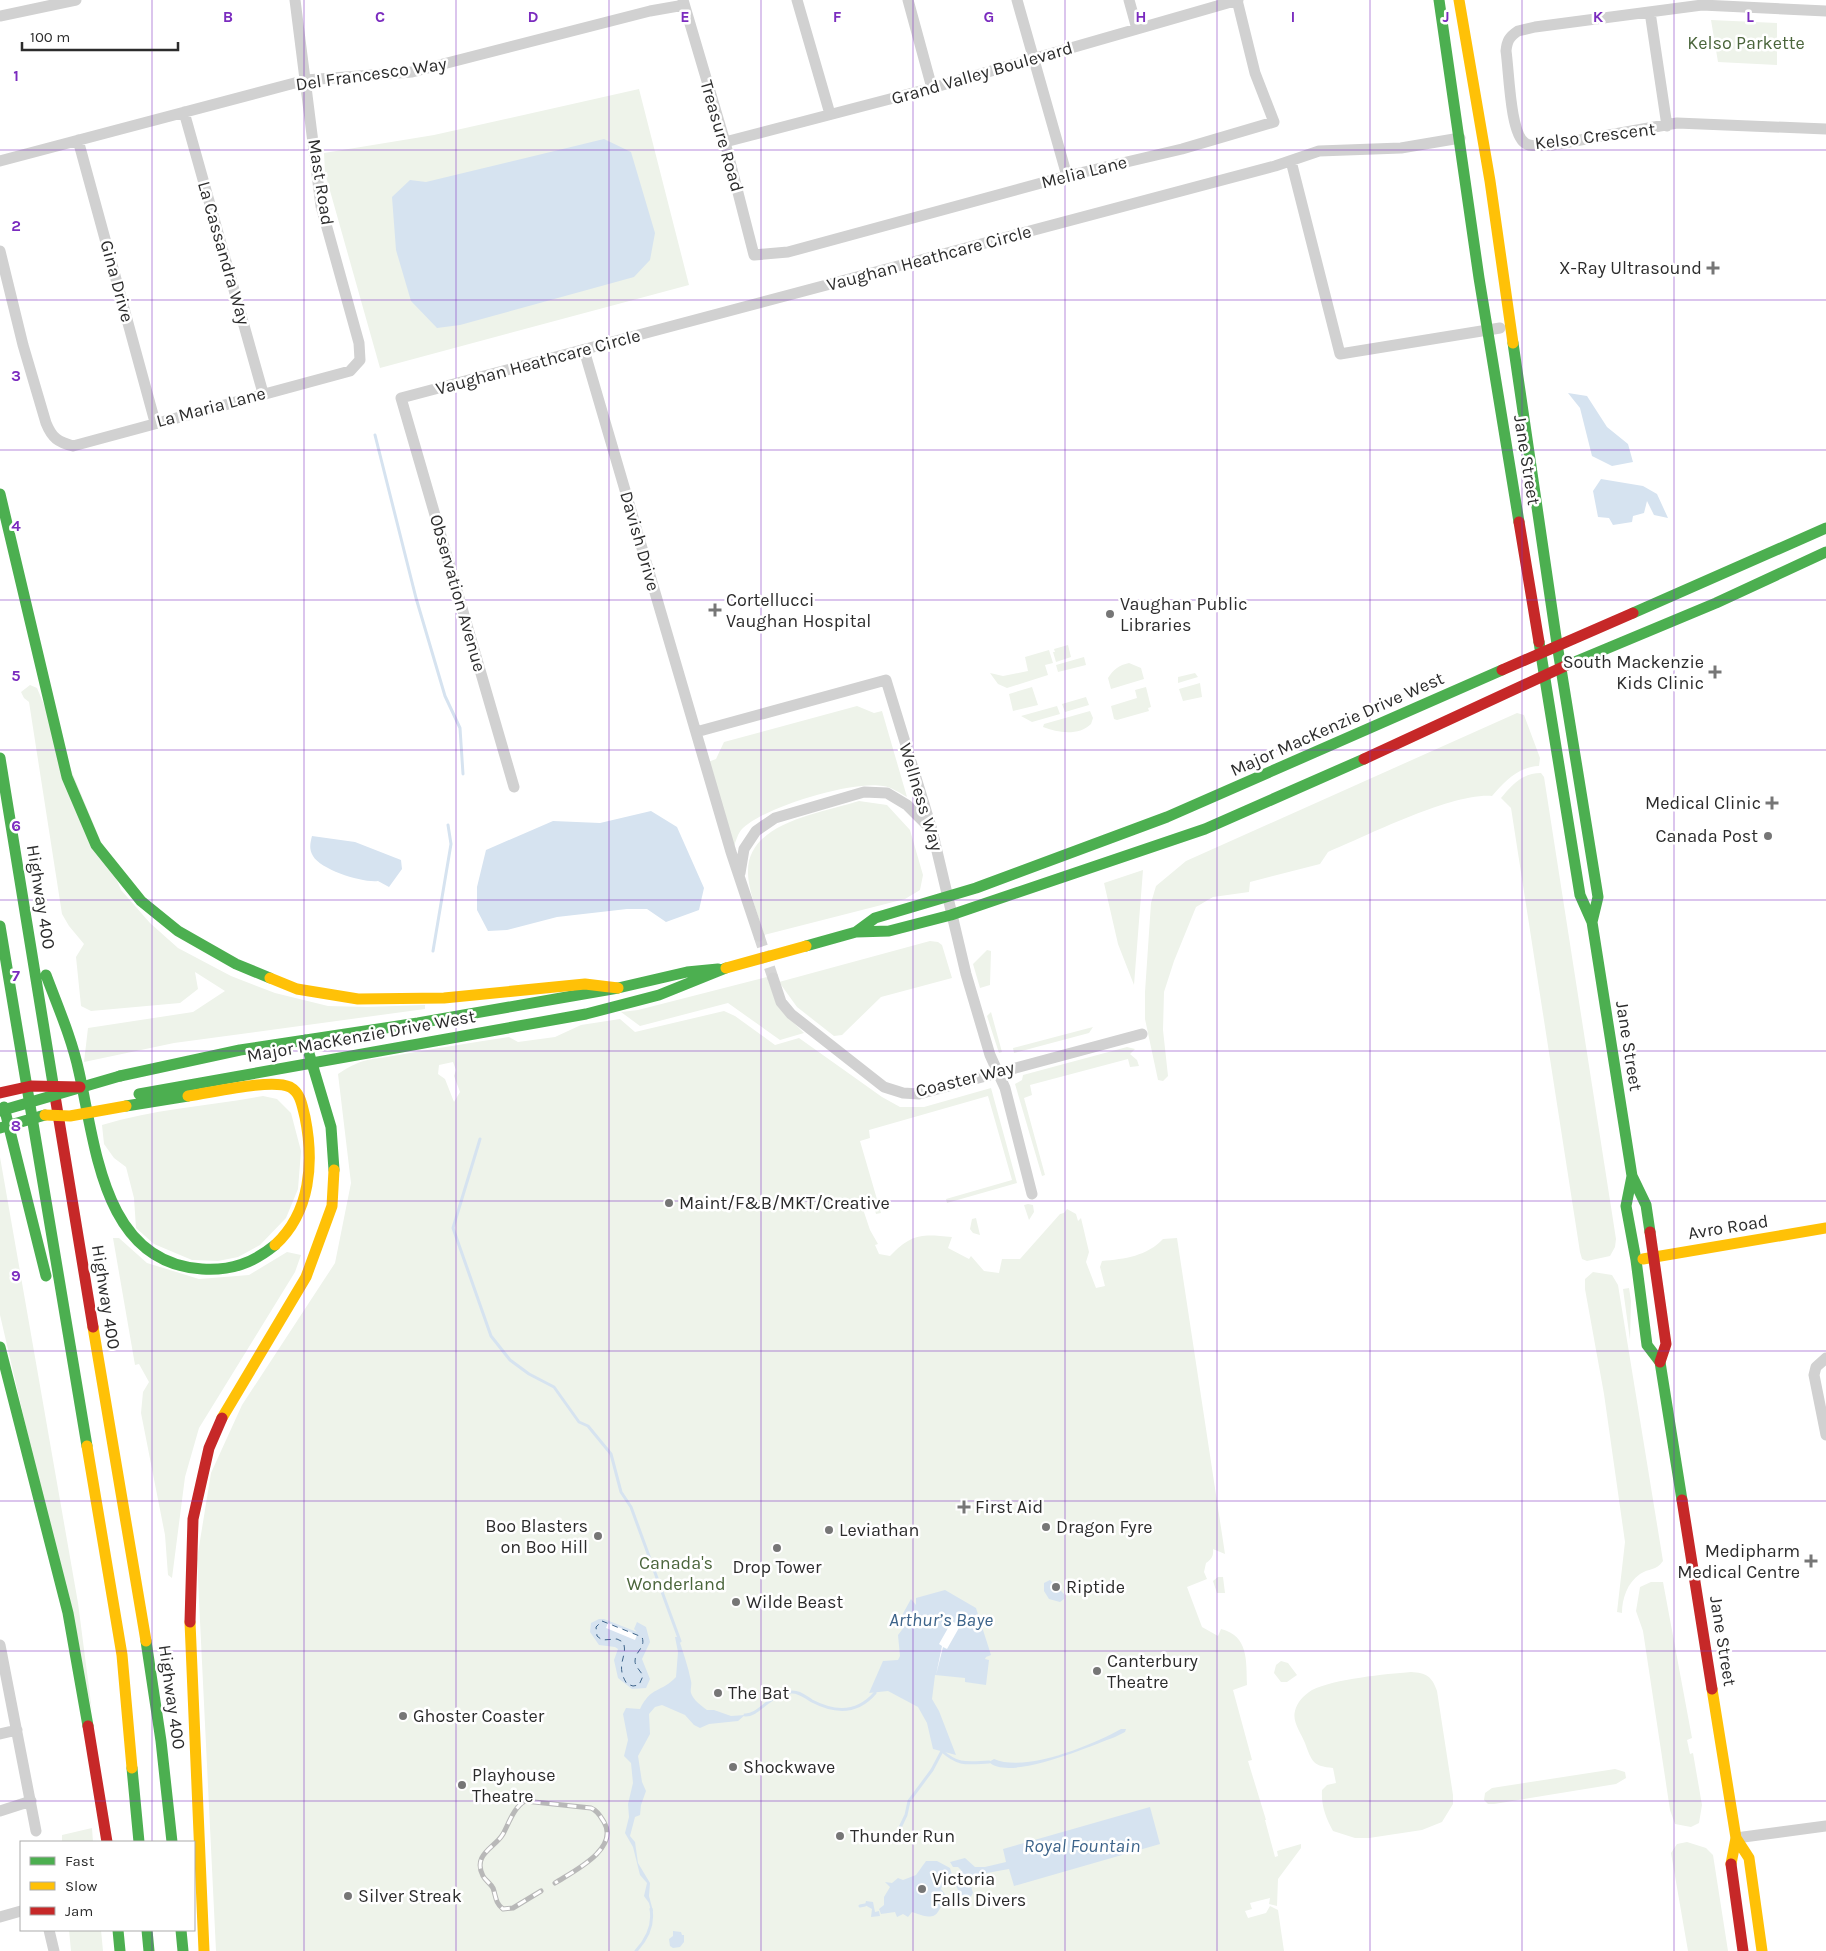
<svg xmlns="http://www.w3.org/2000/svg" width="1826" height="1951" viewBox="0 0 1826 1951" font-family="Karla,sans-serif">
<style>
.green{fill:#eef3ea;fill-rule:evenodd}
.water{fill:#d6e3f0}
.pier{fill:#fff}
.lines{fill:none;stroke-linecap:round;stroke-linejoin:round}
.stream{stroke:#d6e3f0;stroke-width:3}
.ferry{stroke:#3d648a;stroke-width:1;stroke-dasharray:6 5;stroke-linecap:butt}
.street-tunnel{stroke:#d5d5d5;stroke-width:11;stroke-dasharray:11 5.5;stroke-linecap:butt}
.street{stroke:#d1d1d1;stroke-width:11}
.fast{stroke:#4caf50;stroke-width:11}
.slow{stroke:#ffc107;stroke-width:11}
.jam{stroke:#c62828;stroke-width:11}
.rail-casing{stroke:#b8b8b8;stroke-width:5}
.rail{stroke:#fff;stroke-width:3;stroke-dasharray:9;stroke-linecap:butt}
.fast-bridge{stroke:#4caf50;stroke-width:11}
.slow-bridge{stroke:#ffc107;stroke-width:11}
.jam-bridge{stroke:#c62828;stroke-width:11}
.grid{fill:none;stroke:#7b2cbf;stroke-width:1;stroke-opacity:0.55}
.poi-dot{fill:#767676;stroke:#fff;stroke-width:2}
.labels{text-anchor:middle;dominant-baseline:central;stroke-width:5;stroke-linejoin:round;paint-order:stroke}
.park-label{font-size:18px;fill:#4a653b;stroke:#fff}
.street-label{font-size:18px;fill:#2c2c2c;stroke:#fff}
.poi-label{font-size:18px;fill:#2c2c2c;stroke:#fff;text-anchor:start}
.water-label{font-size:19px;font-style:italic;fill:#3d648a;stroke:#fff}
.grid-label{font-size:16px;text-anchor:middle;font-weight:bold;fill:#7b2cbf;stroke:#fff;stroke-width:5;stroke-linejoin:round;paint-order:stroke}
</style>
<rect width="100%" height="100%" fill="#fff"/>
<!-- green -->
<path class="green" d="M1711,20l66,3v42l-59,-3z
M639,89l50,196 -309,83 -55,-195 -1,-20 110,-18z
M1068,645l3,12 -15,5 -3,-10h2l-1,-3z
M1049,650l4,13 -8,2 3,10 -41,13 -9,-4 -8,-11 13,3 25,-5 -3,-14z
M1084,657l2,8 -28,7 -2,-7z
M1129,663l12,5 3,11 -33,10 -3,-11c5,-8 11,-13 21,-15z
M1195,673l3,4 -20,6v-6z
M1200,683l2,14 -19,4 -4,-12z
M30,685l7,3 84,202 29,33 28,25 53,28 44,17 53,13 39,1 58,-2v4l-251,34 -90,19 4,-34 105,-16 32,-21 -30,-19 3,17 -18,14 -89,8 -10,-5 -5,-49 8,-13 -15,-18 -7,-12 -33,-212 -5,-4 -3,-6z
M1032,687l6,18 -25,6 -4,-17z
M1146,687l5,20 -3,1 1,3 -32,9 -3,-1 -3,-13 26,-8 -2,-8z
M1086,697l3,8 -24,7 -3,-8z
M857,706l17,7 8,-2 25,86c-7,-4 -16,-10 -24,-11 -29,-6 -120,21 -141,43 -4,4 -6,12 -8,17l-26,-84 8,-3 8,-17z
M1057,706l3,8 -28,8 -11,-6z
M1090,711l3,7 -2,6c-12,12 -33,9 -48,3l1,-3z
M1517,713l7,2 16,43 -1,8c-21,1 -34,15 -47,30 -41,-3 -123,39 -164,56l-8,12 -70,18 -1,10 -36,5 -17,10 -22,54 -10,31 -1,38 5,46 -5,5 -5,-1 -13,-61v-27l6,-89 5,-17 30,-25z
M1541,773l3,4 72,462 -1,8 -5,9 -23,5 -5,-2 -2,-7 -69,-444 -10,-10c11,-13 21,-25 40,-25z
M859,801l28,4 23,25 13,45 -3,15 -15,9 -141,36c-5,-18 -16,-45 -16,-63 -1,-50 74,-59 111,-71z
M1143,870l-9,115 -16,-41 -14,-61z
M930,941l8,1 4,3 10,33 -71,19 -39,38 -8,1 -37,-29 -18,-25z
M987,950l4,1 -1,34 -10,3 -7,-24z
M767,977l13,32 24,24 -24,7 -52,-37 -88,23 -19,-14 17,-2z
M724,1011l11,5 40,29 24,-7 83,59 18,10h24l67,-19 26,95 -70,20 -1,-4 66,-19 -24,-84 -119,34 1,8 -10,3 21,72 -5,1 -3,-11 -11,3 8,24 8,14 -3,1 4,9 11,2c22,-23 32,-22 62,-19l-4,11 21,11 2,-3 13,15 15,2 3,-14h18l40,-45 4,-1 3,-4 9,5 2,7 3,-3 8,34 -3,10 10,26 9,-2 -5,-19 2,-6c23,-2 45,-5 61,-22l14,-1 48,316 -12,-5c1,7 -2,11 -7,14l-2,9 3,7 -20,8 15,40 16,9 3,-7c28,7 25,32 26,56l-14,5 19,70 -4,1 18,59h-1l10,37 3,-1 -1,-5 24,-7v4l-23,31 -1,27 -8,-2 1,-6 -20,5 2,6 -7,2 3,7 18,-5 4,-7 8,4 6,41h-1068l-19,-392 14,-86 31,-68 93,-142 16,-80 -13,-109c26,-18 38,-14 66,-20 35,-6 70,-12 105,-17l9,5 37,-5 26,-12 39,-6 15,13zM453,1062l3,8 -2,6 6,16 -6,10 -9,-23 -7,-5 1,-9z
M991,1012l11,40 -3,1 -12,-37z
M1093,1027l-4,6 -75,20 -1,-5 4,-1z
M1127,1047l8,2 -5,5 7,6 2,6 -9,1 -2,-8 -98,26 2,10 -8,3 21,77 -3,1 -27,-92 7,-4 1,-5z
M263,1096l14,3 14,14 10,38 -3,38 -12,29 -26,27 -22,12 -20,4 -26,-1 -38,-16 -18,-16 -2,-30 -8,-31 -12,-9 -10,-14 -2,-19c52,-16 107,-19 161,-29z
M0,1157l78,446 14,108 -92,-396z
M1028,1204l5,1 1,7 -5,8 -5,-15z
M976,1218l4,17 -7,-2 -3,-4 2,-10z
M113,1238h6l28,25 52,16 50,-4 38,-23 14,3 -6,17 -96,156 -14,49 -13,101 -4,-3 -3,-40 -24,-122 2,-21 6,-10 -10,-18 -4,1z
M1593,1272l19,3 6,10 45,276c-7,10 -14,7 -23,13 -13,9 -18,25 -18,39l-5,-1 8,-70 -21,-148 -19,-105v-10z
M1629,1288l2,13 -1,39 -7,-51z
M1218,1577h5l2,16h-8l-4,-12z
M1651,1582h12l29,156 -5,2 3,14 3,-1 9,52 -3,18 -8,4 -16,-3 -5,-14 -27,-179 -7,-20 4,-24z
M1281,1661l7,2 9,12 -10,7h-6l-7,-9 2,-8z
M1411,1672c15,1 21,4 26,19l16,104v9l-11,18 -20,8 -53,8h-14l-22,-7c-7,-13 -12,-25 -11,-41l5,-5 9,-2 -3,-15c-20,-2 -21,-6 -28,-25 -4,-10 -13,-21 -10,-32 2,-9 9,-16 17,-21 22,-11 74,-16 99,-18z
M1615,1769l10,3 1,6 -10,6 -122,20h-6l-4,-4 1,-7 7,-5z
M92,1828l1,14h-31v-7z
M1687,1842l19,6 7,7 15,96h-40l-17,-98 6,-9z
M69,1930h32l2,21h-32z"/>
<!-- water -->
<path class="water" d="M604,139l27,13 24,81 -5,27 -16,17 -174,48 -23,3 -26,-27 -15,-51 -4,-53 18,-17 16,2z
M1568,393l19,3 20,31 21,17 5,18 -21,4 -20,-10 -12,-48z
M1601,479l42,7 14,8 11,24 -14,-3 -7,-14 -3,12 -11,3 -1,6 -19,3 -4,-7 -11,-1 -5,-26z
M651,811l26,16 27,61 -5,22 -33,12 -19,-13h-20l-70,8 -50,13 -19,1 -11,-21v-23l9,-37 67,-29 47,2z
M312,836l43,6 46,18 1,9 -13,18 -11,-6c-15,2 -57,-11 -65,-25 -4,-7 -3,-12 -1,-20z
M1050,1580l14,14v5l-4,3 -11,-3 -5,-8v-8z
M945,1590l31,18 15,47 -5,2 -1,2 4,1 -3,25 -21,-3v-4l-30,-3 -3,24 7,12 17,44 -23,-6 -6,-26 -9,-16 -30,-16 -19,2 14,-32 15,-1 2,-4 -2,-21 10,-13 -8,-3 11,-20 5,6v-7z
M599,1619h5l33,13 -3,-3 3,-7 9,5 4,15 -8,17 8,20 -4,9 -14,1 -14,-11 -4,-18 4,-11 -3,-2 -16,-2 -9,-13 1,-9z
M675,1637h3c5,15 10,29 13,44 1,4 -1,9 0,12 2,7 11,13 16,17h7l17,6 14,-1 -7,6 -29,3 -9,4 -6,-3 -9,-10 -23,-10 -7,2 -6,7 1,20 -12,22 4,26 4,9 -5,14 -1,10 -5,2 -5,19 5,6 3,21 12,20 -1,13 4,15h-2l-2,-8 -5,-7 3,-13 -7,-8 -7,-28 -8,-14 4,-16 -1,-13 5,-21 -2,-20 -7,-7 4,-16 -5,-26 3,-6 14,1c11,-23 21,-16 36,-32l2,-25z
M1121,1729h5l-1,3 -10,5c-25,9 -106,45 -126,25l5,-3c32,14 98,-14 127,-30z
M1150,1807l10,37 -146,42 -5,-17 -28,5 -11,8 3,11 -3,5 -9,-1 -6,-14 6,-9v-4l-3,-3h-5l-3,-5 15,-4 10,9h10l21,-5 -3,-13z
M926,1861h11l13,7 3,10 -2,4 -8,2 -2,5 9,12c-18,5 -4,24 -38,11l-4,5 -5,-3 -6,3 -2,-5 -14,2 -2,-5 5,-4v-8l6,-10 -5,-5 7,1 6,-5 5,2 13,-5z
M866,1901l7,1 2,10 4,-1 1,5 -9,1 1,-8 -7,-4z
M673,1931l8,1 1,3h2v7l-4,5 -7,1 -3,-2 -1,-7 4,-3z"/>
<!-- pier -->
<path class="pier" d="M952,1621l8,5 -13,23 -4,-2 -7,28 6,-29 -3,-2z
M608,1623l29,12 -2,5 -29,-12z"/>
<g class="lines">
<!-- stream -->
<path class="stream" d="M375,435l41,163 29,98 15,32 3,46
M433,951l18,-107 -3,-19
M480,1139l-27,89 38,108 19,24 19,14 25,13 25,35 9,4 23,28 10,38 10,15 49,134
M745,1715c14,1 25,-22 46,-23 8,-1 14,5 21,9 23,12 45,13 63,-8
M896,1836l10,-21 3,-14 23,-31 10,-19c17,15 25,12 47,11
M860,1906l5,-1
M636,1951c11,-12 18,-25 15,-42"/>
<!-- ferry -->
<path class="ferry" d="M602,1621l40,16c4,11 -7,14 -7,24 0,6 6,10 8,15l-4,9 -6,1 -6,-2c-13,-20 2,-28 -4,-42l-6,-3 -15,1 -5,-4 -1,-9z"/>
<!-- street-tunnel -->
<path class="street-tunnel" d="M759,936l14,42"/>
<!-- street -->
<path class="street" d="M683,0l42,142 29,113 34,-3 279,-76 115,-27 92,-27 -19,-49 -18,-73
M797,0l33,114
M908,0l24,88
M1017,0l50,176
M1129,0l8,29
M1826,11l-124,-6 -167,22 -17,4c-9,6 -11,10 -12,20 3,19 4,83 19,92 6,5 19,1 27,2l125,-22 149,6
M1650,12l17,114
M0,16l76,-16
M184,112l79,281
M78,140l77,282
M725,142l207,-54 306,-88
M0,161l306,-81 106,-8 238,-61 34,-6
M1291,161l49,193 160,-26
M0,251l23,94 23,78c6,15 12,19 27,23l277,-75 10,-11 -1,-17 -38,-137 -26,-206
M584,350l147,502 28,84
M696,732l190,-52 46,150 34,144 24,81 15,33 27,106
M514,787l-113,-389 874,-232 44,-15 82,-3 59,-10
M740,873l4,-24 12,-18 19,-13 89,-26 23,1 20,12 24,24
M773,978l8,24 10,12 93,73 19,6 16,1 223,-60
M1826,1358l-10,9 -2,8 12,60
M0,1645l36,186
M0,1734l17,-4
M0,1811l31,-10
M1736,1838l90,-12
M0,1917l21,-6
M49,1930l5,21"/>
<!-- fast -->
<path class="fast" d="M1439,0l40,278 40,244
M1513,343l44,301 41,253 -6,25
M0,494l67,283 29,68 45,56 37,30 58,33 34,14
M1633,613l193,-85
M1539,642l41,253 12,27 40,254 14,29 4,27
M1565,666l151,-63 110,-51
M0,758l55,338
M0,926l87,520
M856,932l19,-14 101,-30 191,-71 335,-147
M806,946l50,-14 33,-1 62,-16 254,-86 159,-70
M46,975c12,32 26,64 33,97 17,75 24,191 123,197 29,2 51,-6 73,-24
M305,1040l26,87 3,43
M120,1076l120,-26 178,-27 200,-35 69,-16 31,-3
M139,1094l447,-80 73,-19 67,-27
M126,1106l62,-10
M4,1107l42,169
M1632,1176l-6,30 10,54 11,85 13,17 22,138
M0,1347l68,266 20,113
M146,1641l15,100 11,101
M132,1768l7,74
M118,1930l2,21
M147,1930l2,21
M181,1930l2,21"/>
<!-- slow -->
<path class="slow" d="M1459,0l31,181 23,162
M270,978l27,11 61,10 86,-1 141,-14 33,4
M188,1096c23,-3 83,-18 102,-9 11,6 12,19 15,30 9,45 6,95 -30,128
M1643,1259l183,-31
M93,1327l53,314
M222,1418l84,-141 26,-71 2,-36
M87,1446l35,209 10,113
M190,1622l14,329
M1712,1689l24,149 -5,26
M1736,1838l13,20 13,93"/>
<!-- jam -->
<path class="jam" d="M1519,522l20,120
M1502,670l131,-57
M1364,759l201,-93
M55,1096l38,231
M1650,1232l16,112 -6,18
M1682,1500l30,189
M190,1622l3,-103 16,-71 13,-30
M88,1726l19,116
M1731,1864l12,87"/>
<defs>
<path id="rail" d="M541,1891l-28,17 -10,1c-8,-6 -7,-13 -10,-21 -3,-5 -8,-8 -10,-12 -11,-22 12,-28 20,-42 6,-11 11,-27 22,-33l66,7c7,3 9,8 13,14 16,27 -32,50 -49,61"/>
</defs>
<!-- rail casing -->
<use href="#rail" class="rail-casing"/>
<!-- rail -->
<use href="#rail" class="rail"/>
<!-- fast-bridge -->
<path class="fast-bridge" d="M0,1111l120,-35
M0,1128l45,-13"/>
<!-- slow-bridge -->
<path class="slow-bridge" d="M726,968l80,-22
M45,1115l25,1 56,-10"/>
<!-- jam-bridge -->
<path class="jam-bridge" d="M0,1093l31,-7 49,1"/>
</g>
<!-- grid -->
<path class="grid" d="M152,0v1842M304,0v1951M456,0v1951M609,0v1951M761,0v1951M913,0v1951M1065,0v1951M1217,0v1951M1370,0v1951M1522,0v1951M1674,0v1951M0,150h1826M0,300h1826M0,450h1826M0,600h1826M0,750h1826M0,900h1826M0,1051h1826M0,1201h1826M0,1351h1826M0,1501h1826M0,1651h1826M0,1801h1826M152,1930v21"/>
<!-- markers -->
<g class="poi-dot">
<path d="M1710.5 260.5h5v5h5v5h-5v5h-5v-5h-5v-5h5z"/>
<path d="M712.5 602.5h5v5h5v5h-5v5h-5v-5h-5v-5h5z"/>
<circle cx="1110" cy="614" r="5"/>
<path d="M1712.5 664.5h5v5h5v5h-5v5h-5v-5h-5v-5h5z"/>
<path d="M1769.5 795.5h5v5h5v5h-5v5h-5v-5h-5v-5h5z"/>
<circle cx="1768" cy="836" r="5"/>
<circle cx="669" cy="1203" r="5"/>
<path d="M961.5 1499.5h5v5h5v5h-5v5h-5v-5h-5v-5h5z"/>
<circle cx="1046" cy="1527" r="5"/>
<circle cx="829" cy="1530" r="5"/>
<circle cx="598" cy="1536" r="5"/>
<circle cx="777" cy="1548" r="5"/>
<path d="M1808.5 1553.5h5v5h5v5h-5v5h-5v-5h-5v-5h5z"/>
<circle cx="1056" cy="1587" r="5"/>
<circle cx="736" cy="1602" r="5"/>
<circle cx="1097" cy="1671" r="5"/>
<circle cx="718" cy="1693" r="5"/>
<circle cx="403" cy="1716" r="5"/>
<circle cx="733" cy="1767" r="5"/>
<circle cx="462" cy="1785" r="5"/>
<circle cx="840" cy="1836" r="5"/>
<circle cx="922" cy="1889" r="5"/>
<circle cx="348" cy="1896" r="5"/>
</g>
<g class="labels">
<!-- park labels -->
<g class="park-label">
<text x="1746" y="43">Kelso Parkette</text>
<text x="676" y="1563">Canada's<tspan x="676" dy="21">Wonderland</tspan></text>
</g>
<!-- street labels -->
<g class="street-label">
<text transform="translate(982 73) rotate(-16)">Grand Valley Boulevard</text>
<text transform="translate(371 74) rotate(-8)">Del Francesco Way</text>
<text transform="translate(722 136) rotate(74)">Treasure Road</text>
<text transform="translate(1595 136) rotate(-7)">Kelso Crescent</text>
<text transform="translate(1084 172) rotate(-14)">Melia Lane</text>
<text transform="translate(321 182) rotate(81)">Mast Road</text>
<text transform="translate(224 253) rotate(74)">La Cassandra Way</text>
<text transform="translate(929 258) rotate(-15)">Vaughan Heathcare Circle</text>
<text transform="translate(117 281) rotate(75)">Gina Drive</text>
<text transform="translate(538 362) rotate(-15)">Vaughan Heathcare Circle</text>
<text transform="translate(211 407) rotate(-15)">La Maria Lane</text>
<text transform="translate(1527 460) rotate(81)">Jane Street</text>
<text transform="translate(640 541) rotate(74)">Davish Drive</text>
<text transform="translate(458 593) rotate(74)">Observation Avenue</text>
<text transform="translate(1337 724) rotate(-24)">Major MacKenzie Drive West</text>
<text transform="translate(921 797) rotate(73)">Wellness Way</text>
<text transform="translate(41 897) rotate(81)">Highway 400</text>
<text transform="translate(361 1036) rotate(-10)">Major MacKenzie Drive West</text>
<text transform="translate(1629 1046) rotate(81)">Jane Street</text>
<text transform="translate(965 1079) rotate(-14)">Coaster Way</text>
<text transform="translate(1728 1227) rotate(-9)">Avro Road</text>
<text transform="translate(106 1297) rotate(81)">Highway 400</text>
<text transform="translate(1723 1641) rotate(81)">Jane Street</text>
<text transform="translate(172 1697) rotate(82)">Highway 400</text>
</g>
<!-- poi labels -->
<g class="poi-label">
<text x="1702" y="268" text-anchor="end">X-Ray Ultrasound</text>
<text x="726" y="600">Cortellucci<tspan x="726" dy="21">Vaughan Hospital</tspan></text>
<text x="1120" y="604">Vaughan Public<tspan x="1120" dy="21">Libraries</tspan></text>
<text x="1704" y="662" text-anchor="end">South Mackenzie<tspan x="1704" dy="21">Kids Clinic</tspan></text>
<text x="1761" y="803" text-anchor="end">Medical Clinic</text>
<text x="1758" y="836" text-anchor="end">Canada Post</text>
<text x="679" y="1203">Maint/F&amp;B/MKT/Creative</text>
<text x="975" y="1507">First Aid</text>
<text x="588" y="1526" text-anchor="end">Boo Blasters<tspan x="588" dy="21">on Boo Hill</tspan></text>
<text x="1056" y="1527">Dragon Fyre</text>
<text x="839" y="1530">Leviathan</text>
<text x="1800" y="1551" text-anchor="end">Medipharm<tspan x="1800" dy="21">Medical Centre</tspan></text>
<text x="777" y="1567" text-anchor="middle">Drop Tower</text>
<text x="1066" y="1587">Riptide</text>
<text x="746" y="1602">Wilde Beast</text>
<text x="1107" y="1661">Canterbury<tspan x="1107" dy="21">Theatre</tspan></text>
<text x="728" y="1693">The Bat</text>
<text x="413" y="1716">Ghoster Coaster</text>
<text x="743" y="1767">Shockwave</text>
<text x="472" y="1775">Playhouse<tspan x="472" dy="21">Theatre</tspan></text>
<text x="850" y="1836">Thunder Run</text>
<text x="932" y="1879">Victoria<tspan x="932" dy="21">Falls Divers</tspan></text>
<text x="358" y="1896">Silver Streak</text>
</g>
<!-- water labels -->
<g class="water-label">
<text x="941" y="1620">Arthur’s Baye</text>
<text x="1082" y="1846">Royal Fountain</text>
</g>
</g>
<g class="grid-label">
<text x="228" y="22">B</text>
<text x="380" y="22">C</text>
<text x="533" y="22">D</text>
<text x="685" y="22">E</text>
<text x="837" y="22">F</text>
<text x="989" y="22">G</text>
<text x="1141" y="22">H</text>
<text x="1293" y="22">I</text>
<text x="1446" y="22">J</text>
<text x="1598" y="22">K</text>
<text x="1750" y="22">L</text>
<text x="16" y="81">1</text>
<text x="16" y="231">2</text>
<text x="16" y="381">3</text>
<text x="16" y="531">4</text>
<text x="16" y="681">5</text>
<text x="16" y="831">6</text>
<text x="16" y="981">7</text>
<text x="16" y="1131">8</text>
<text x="16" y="1281">9</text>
</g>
<!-- legend -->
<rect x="20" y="1841" width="175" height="90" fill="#ffffff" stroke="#ababab"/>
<rect x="30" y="1857" width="25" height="8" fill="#4caf50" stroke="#ababab"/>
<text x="65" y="1866" font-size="15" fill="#2c2c2c">Fast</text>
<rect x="30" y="1882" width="25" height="8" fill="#ffc107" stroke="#ababab"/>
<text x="65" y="1891" font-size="15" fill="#2c2c2c">Slow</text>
<rect x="30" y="1907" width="25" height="8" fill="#c62828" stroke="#ababab"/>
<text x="65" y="1916" font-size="15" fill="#2c2c2c">Jam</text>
<!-- scale -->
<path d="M22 42v8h156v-8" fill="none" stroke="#2c2c2c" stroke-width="2.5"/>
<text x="30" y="42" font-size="15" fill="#2c2c2c" stroke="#ffffff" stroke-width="4" paint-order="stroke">100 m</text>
</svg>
